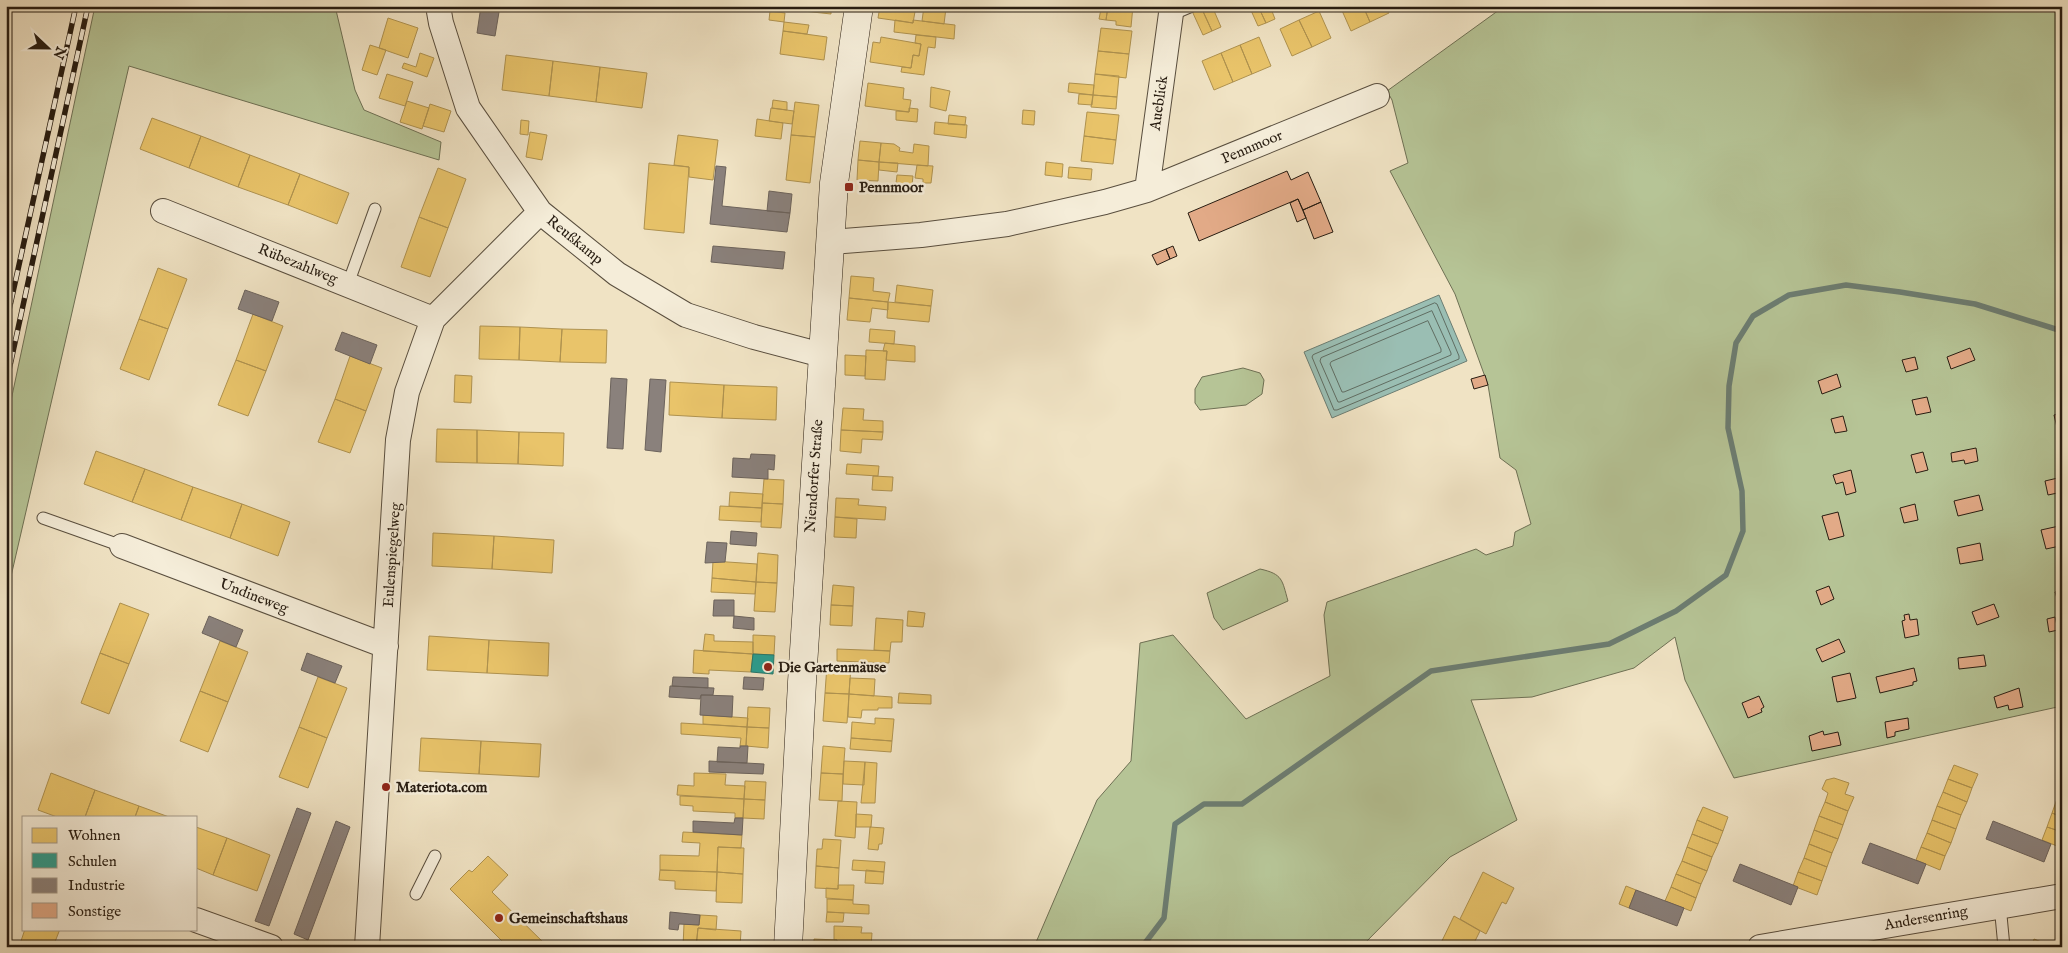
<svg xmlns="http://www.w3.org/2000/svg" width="2068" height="953" viewBox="0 0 2068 953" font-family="'IM FELL English',serif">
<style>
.green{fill:#b6c496;stroke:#6e7054}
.water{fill:#9abeb3;stroke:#6c7d72}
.homes{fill:#e9c46a;stroke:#af924f}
.schools{fill:#2a9d8f;stroke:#297669}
.industry{fill:#8a817c;stroke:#6c635c}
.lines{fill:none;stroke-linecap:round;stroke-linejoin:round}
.shore{stroke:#606d62;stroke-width:1}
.stream{stroke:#6c7d72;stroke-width:5.5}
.building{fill:#e2aa87;stroke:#271c11}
.lane-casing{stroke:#594e3e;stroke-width:13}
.street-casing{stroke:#594e3e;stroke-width:26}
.secondary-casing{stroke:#271c11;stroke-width:29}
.lane{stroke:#f5edd9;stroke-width:11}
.street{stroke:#f5edd9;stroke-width:24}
.secondary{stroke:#f5edd9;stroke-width:28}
.rail-casing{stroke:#271c11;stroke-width:5.5}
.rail{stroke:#f5edd9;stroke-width:4;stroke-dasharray:11;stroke-linecap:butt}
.poi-dot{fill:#8f2418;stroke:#f5edd9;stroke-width:2}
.labels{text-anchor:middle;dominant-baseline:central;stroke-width:5;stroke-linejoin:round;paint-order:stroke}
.street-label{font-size:15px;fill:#271c11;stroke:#f5edd9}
.poi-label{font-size:15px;font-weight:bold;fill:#271c11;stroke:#f5edd9;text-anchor:start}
</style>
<rect width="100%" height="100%" fill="#f0e3c4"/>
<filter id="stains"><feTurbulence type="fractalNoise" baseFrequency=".004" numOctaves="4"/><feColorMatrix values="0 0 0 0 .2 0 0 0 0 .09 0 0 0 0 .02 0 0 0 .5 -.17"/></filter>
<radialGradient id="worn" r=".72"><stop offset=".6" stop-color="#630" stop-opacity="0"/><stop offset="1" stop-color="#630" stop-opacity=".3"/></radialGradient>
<!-- green -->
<path class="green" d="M95,6h240l20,84 9,20 77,32 -2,18 -310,-94 -123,532v-174z
M1501,6h561v700l-328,72 -49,-98 -10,-43 -41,31 -102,29 -61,3 46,120 -67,37 -89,90h-327l63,-147 34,-39 9,-118 33,-8 73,84 84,-43 -6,-61 3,-13 149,-53 10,6 27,-9 2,-14 16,-8 -15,-54 -16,-12 -12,-73 -33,-91 -65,-123 18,-8 -16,-63 -5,-9 112,-81z
M1243,368l17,5 4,7 -2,14 -16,11 -46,5 -5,-7v-14l7,-12z
M1260,569c23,5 22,11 28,32l-65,29 -9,-12 -7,-25z"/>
<!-- water -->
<path class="water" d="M1439,295l28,66 -135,57 -28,-66z"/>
<!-- homes -->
<path class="homes" d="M785,6h46v8l-46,-5z
M880,6h36l-3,17 -35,-5z
M924,6l22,2 -2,16 -22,-3z
M1094,6h14l-2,14 -7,-1 2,-10 -7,-1z
M1108,6h25l-2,21 -15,-2v-4l-10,-1z
M1203,6h9l9,21 -9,4 -11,-24z
M1249,6h9l8,17 -8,3z
M1258,6h12l5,13 -9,4z
M1340,6h23l7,16 -19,9z
M1363,6h23l3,7 -19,9z
M1201,7l11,24 -9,4 -11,-24z
M770,11l15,2 -1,9 -15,-2z
M1319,11l12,27 -19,9 -13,-27z
M388,18l30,10 -10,30 -29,-10z
M895,20l18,3v-3l42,5 -1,14 -60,-7z
M1299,20l13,27 -20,9 -12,-27z
M784,22l25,3 -2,9 -24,-3z
M1101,28l31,3 -3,23 -31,-3z
M783,31l44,6 -3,23 -44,-6z
M916,35l20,2 -1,11 -7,-1 -4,28 -23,-3 1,-5 9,1 2,-13 6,1 2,-12 -6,-1z
M881,37l40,7 -2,12 -6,-1 -2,13 -41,-6 3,-20 7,1z
M1259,37l12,29 -19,8 -12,-29z
M370,45l16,5 -9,25 -15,-5z
M1240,45l12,29 -19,8 -12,-29z
M1098,51l31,3 -3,24 -31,-4z
M420,53l14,5 -7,19 -25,-9 2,-5 12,4z
M1221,53l12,29 -19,8 -12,-29z
M506,55l47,6 -4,35 -47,-6z
M553,61l47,6 -4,35 -47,-6z
M600,67l47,6 -5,35 -46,-6z
M387,74l26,8 -8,24 -26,-8z
M1095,74l24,2 -2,21 -24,-2z
M868,83l36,5 -1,11 8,1 -2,12 -44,-6z
M1069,83l25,2 -1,10 -25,-3z
M931,87l19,4 -4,20 -16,-4z
M1079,94l14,1 -1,10 -14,-1z
M1093,95l24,2 -1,12 -25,-2z
M773,100l14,2v8l-15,-2z
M407,101l22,7 -7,21 -22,-7z
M795,102l24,3 -4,32 -24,-2z
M430,104l21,7 -7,21 -21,-6z
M771,108l23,3 -2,13 -23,-3z
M909,108l9,1 -1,13 -21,-2v-9l13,1z
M1023,110l12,1 -1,14 -12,-1z
M1087,112l32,3 -3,25 -32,-4z
M949,115l17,2 -1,8 -17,-1z
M152,118l49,18 -12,32 -49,-19z
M757,119l26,4 -2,16 -26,-3z
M521,120l8,1 -1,14 -8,-1z
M935,122l32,3 -1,13 -32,-4z
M530,132l17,3 -5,25 -16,-3z
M678,135l40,5 -5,40 -24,-3v-10l-15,-2z
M791,135l24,2 -5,46 -24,-3z
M201,136l49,19 -12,32 -49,-19z
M1084,136l32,4 -3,24 -32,-3z
M860,141l21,2 -2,19 -21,-2z
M881,143l13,1 6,4 -1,3 14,2 1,-9 15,2 -1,20 -49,-4z
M250,155l50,19 -12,31 -50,-18z
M858,160l21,2 -1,19 -21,-1z
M879,162l19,1 -1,9 -18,-2z
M1046,162l17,2 -1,13 -17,-2z
M649,163l40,4 -5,66 -40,-4z
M917,165l16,1 -2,17h-8v-4l-8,-1z
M1069,167l23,2 -1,11 -23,-2z
M438,168l28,11 -18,49 -29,-11z
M300,174l49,19 -12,31 -49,-19z
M897,175l16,1 -1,9 -16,-2z
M419,217l29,11 -18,49 -29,-10z
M158,268l29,11 -19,50 -29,-10z
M851,276l23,2 -1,13 17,2 -2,9 -39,-4z
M897,285l36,5 -2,16 -36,-4z
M849,298l39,4v8l-16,-2 -2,14 -23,-2z
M888,302l43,4 -2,16 -42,-4z
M253,314l30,12 -17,45 -30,-11z
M139,319l29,10 -19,51 -29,-11z
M480,326l40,1 -1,33 -40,-1z
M520,327l42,2 -2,33 -41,-2z
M562,329l45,1 -1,33 -46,-1z
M870,329l25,2 -1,13 -25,-2z
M885,343l30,3v16l-29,-2 1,-9h-4z
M866,350l21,1 -2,29 -20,-1z
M845,355l21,1 -1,20 -20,-1z
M350,356l32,12 -16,43 -31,-12z
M236,360l30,11 -18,45 -30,-11z
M455,375l17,1 -1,27 -17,-1z
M670,382l54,3 -2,33 -53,-3z
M724,385l53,2 -1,33 -54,-2z
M335,399l31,12 -16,42 -32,-11z
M843,408l21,1 -1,11 20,1v11l-42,-2z
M437,429l40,1v33l-41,-1z
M477,430l42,2 -1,32 -41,-1z
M841,430l42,2 -1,8 -20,-1 -1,14 -21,-2z
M519,432l45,1 -1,33 -45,-2z
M96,451l49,18 -13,33 -48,-18z
M847,464l32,2 -1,10 -32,-2z
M145,469l48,18 -12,33 -49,-18z
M873,476l20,1 -1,14 -20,-1z
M764,479l20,1 -1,24 -21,-1z
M193,487l49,17 -12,34 -49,-18z
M730,492l33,2 -1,14 -33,-2z
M836,498l23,1 -1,6 28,2 -1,13 -50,-3z
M762,503l21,1 -2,24 -20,-1z
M242,504l48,18 -12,34 -48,-18z
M720,506l42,2 -1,14 -42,-2z
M835,517l22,2 -1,19 -22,-1z
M433,533l61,3 -2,33 -60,-3z
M494,536l60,4 -2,33 -60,-4z
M758,553l20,2 -1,28 -21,-1z
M713,561l44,3 -1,18 -44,-4z
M712,578l44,4 -1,12 -44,-2z
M756,582l21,1 -2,29 -21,-1z
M833,585l21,2 -1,19 -22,-1z
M120,603l29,11 -20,50 -29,-11z
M831,605l22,1 -1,20 -22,-1z
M908,611l17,2 -2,14 -16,-1z
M876,618l27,2 -1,22h-11l-1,9 -16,-1z
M705,634l9,1v6l39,1v12l-50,-3z
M753,635l22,1 -1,19 -21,-1z
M429,636l60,4 -2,33 -60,-3z
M489,640l60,3 -1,33 -61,-3z
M220,641l28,11 -20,50 -28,-11z
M837,649l53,2 -1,12 -52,-2z
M694,650l59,4 -2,18 -42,-2v4l-16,-1z
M100,653l29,11 -20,50 -28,-11z
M827,665l24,1 -2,28 -24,-1z
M318,677l29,11 -20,50 -28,-11z
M850,678l25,1 -1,17 -25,-2z
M200,691l28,11 -20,50 -28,-11z
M825,693l24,1 -2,29 -24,-2z
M899,693l32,2v9l-33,-1z
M849,694l43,3v11h-14v2h-16l-1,8 -13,-1z
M748,707l22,1 -1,20 -22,-1z
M703,715l45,3 -1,9 -44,-3z
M875,718l19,1 -2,22 -41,-3 1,-16 23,2z
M681,723l66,4 -1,19h-6l1,-8 -60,-4z
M299,727l28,11 -19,50 -29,-11z
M747,727l22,1 -1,20 -22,-2z
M421,738l60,3 -2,33 -60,-3z
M851,738l41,3 -1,11 -41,-3z
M481,741l60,3 -2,33 -60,-3z
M823,746l22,2 -2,26 -22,-1z
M844,761l21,1 -1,23 -21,-1z
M865,762l12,1 -2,40h-14z
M1954,765l24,9 -6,14 -24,-9z
M51,773l44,17 -10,27h-28l-19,-7z
M694,773l32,1 -1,11 20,1 -1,13 -67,-4 1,-10 16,1z
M821,773l22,1 -1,27 -23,-1z
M1834,778l15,5 -4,11 9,3 -6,14 -23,-9 3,-9 -6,-4 4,-9z
M1948,779l24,9 -5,14 -24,-10z
M745,781l21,1 -1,18 -21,-1z
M2062,787v14l-5,-2z
M95,790l44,16 -4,11h-50z
M1943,792l24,10 -6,13 -24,-9z
M680,796l64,3 -1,19h-8v-5l-42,-2v-5l-13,-1z
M744,799l21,1 -1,19 -21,-1z
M2057,799l5,2v16l-10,-4z
M838,801l19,1 -2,36 -20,-2z
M1825,802l23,9 -5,14 -24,-9z
M139,806l30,11h-34z
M1937,806l24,9 -5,14 -24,-9z
M1703,807l25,10 -5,14 -26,-11z
M2052,813l10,4v15l-15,-5z
M856,814l16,1 -1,12h-15z
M1819,816l24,9 -5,14 -24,-9z
M1697,820l26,11 -5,13 -26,-10z
M1932,820l24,9 -5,14 -24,-10z
M196,827l31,11 -14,37 -17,-7z
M870,827l14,1 -2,16h-3l-1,6 -10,-1z
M2047,827l15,5v16l-20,-8z
M1814,830l24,9 -6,14 -23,-9z
M683,832l59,3 -1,13 -23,-1 -1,25 -57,-2v-15l39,1 1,-13 -18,-1z
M1927,833l24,10 -6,13 -24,-9z
M1692,834l26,10 -6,13 -25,-10z
M227,838l43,17 -13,36 -44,-16z
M823,839l18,1 -2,28 -23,-2 1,-17h5z
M1809,844l23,9 -5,14 -23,-9z
M718,847l26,1 -1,26 -26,-2z
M1687,847l25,10 -5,14 -25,-10z
M1921,847l24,9 -5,14 -24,-10z
M488,856l20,19 -16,17 54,53 -2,2h-36l-58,-58 19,-19 3,2z
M1804,858l23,9 -5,14 -24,-9z
M853,860l32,2 -1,10 -32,-2z
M1682,861l25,10 -6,13 -25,-10z
M816,866l23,2 -1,21 -23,-1z
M660,870l57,2 -1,19 -41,-2v-8l-16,-1z
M866,870l18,2 -1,12 -18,-1z
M717,872l26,2 -1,29 -26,-1z
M1483,872l31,16 -8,16 -4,-2 -16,32 -26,-15z
M1798,872l24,9 -5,14 -24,-9z
M1676,874l25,10 -5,14 -25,-11z
M838,885h16l-1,15 -27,-2v-10l12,1z
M1626,886l10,4 -7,18 -10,-4z
M1671,887l25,11 -5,13 -26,-10z
M827,899l26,1v4l16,1v9l-42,-2z
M827,912l17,1 -1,9h-17z
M700,915l17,1 -1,14 -18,-2 -2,19h-13l1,-23 15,1z
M1454,916l26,15 -8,16h-33z
M834,926l28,1 -1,6h11l-1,14h-34v-7h-3z
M698,928l43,3 -1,16h-44z
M25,929h35l-7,18h-34z
M814,939l23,1v7h-23z
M2034,939l20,8h-23z"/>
<!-- schools -->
<path class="schools" d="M753,654l21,1 -1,19 -22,-2z"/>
<!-- industry -->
<path class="industry" d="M481,6h19l-5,30 -18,-3z
M716,166l10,1 -4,39 68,7 -3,19 -77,-8z
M769,191l23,3 -2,19 -23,-2z
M713,246l72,6 -2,17 -72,-7z
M245,290l34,12 -7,19 -34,-12z
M342,332l35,13 -7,19 -35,-14z
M611,378l16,1 -4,70 -16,-1z
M650,379l16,1 -5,72 -16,-2z
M751,454l24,1 -1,15 -6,-1v10l-36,-2 1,-19 17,1z
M731,531l26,2 -1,13 -26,-2z
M707,542l20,1 -2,19 -20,1z
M714,600h20v16h-21z
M209,616l34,14 -7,17 -34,-14z
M734,616l20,2v12l-21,-2z
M307,653l35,13 -7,17 -34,-13z
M673,677l35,1v10l-36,-2z
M744,677l20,1 -1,12 -20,-1z
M670,686l44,2 -1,7h-12l-1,4 -31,-2z
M701,695l32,1 -1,21 -32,-2z
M740,746h8l-1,17 -30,-1 1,-15 22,1z
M709,761l55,3 -1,10 -54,-2z
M297,808l14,5 -42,113 -14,-5z
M735,818h8l-1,17 -49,-3v-11l41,2z
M336,821l14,6 -42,113 -14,-6z
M1993,821l58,23 -7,18 -58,-23z
M1870,843l56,21 -8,20 -56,-21z
M1740,864l58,23 -7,18 -58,-24z
M1636,890l48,18 -7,18 -48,-18z
M670,912l30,3 -1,10 -20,-1 -1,6 -9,-1z"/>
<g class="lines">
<!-- shore -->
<path class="shore" d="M1435,303l2,1 22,52v3l-122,51h-3l-22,-53 1,-2z
M1432,311l19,42v2l-111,47h-2l-18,-41 1,-3z
M1428,321l13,28v3l-97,40h-2l-12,-28 1,-2z"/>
<!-- stream -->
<path class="stream" d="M1142,947l22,-29 11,-94 29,-20h38l189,-133 178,-27 67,-33 50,-36 17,-44 -1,-40 -14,-63 1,-42 7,-43 17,-27 36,-21 57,-10 54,7 75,12 87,27"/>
</g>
<!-- building -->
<path class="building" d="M1287,171l4,9 17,-8 13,30 -18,8 -5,-11 -99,42 -11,-28z
M1298,199l8,19 -9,4 -7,-19z
M1321,202l12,30 -19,7 -11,-29z
M1173,246l4,10 -7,3 -4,-10z
M1166,249l4,10 -13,6 -5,-10z
M1970,348l5,12 -24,9 -4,-12z
M1915,357l3,12 -12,3 -4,-12z
M1837,374l4,13 -19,7 -4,-13z
M1485,375l3,10 -14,4 -3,-10z
M1927,397l4,15 -15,3 -4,-15z
M2062,413v27h-2l-6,-25z
M1843,416l4,15 -12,2 -4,-14z
M1976,448l2,13 -13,3 -1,-4 -12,2 -1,-9z
M1923,452l5,18 -12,3 -5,-18z
M1851,470l5,22 -10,3 -3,-13 -7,2 -3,-9z
M2062,477v15l-14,3 -3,-14z
M1979,495l4,15 -25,6 -4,-15z
M1915,504l3,16 -14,3 -4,-15z
M1838,512l6,24 -15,4 -7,-24z
M2059,526l2,8h-3l2,12 -14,3 -5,-19z
M1980,543l3,17 -23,4 -3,-16z
M1829,586l5,13 -13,6 -5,-14z
M2062,590v14l-3,1 -4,-13z
M1994,604l5,13 -22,8 -5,-13z
M1909,614l1,6 7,-1 2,16 -14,3 -3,-17 3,-1 -1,-5z
M2055,617l3,13 -9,2 -2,-13z
M1839,639l6,13 -23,10 -6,-13z
M1984,655l2,11 -27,3 -1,-11z
M1914,668l3,13 -4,1v3l-33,8 -4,-16z
M1850,673l6,25 -19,4 -5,-25z
M2019,688l4,19 -14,3 -1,-5 -11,3 -3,-11z
M1759,696l5,11 -3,2 1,3 -14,6 -6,-15z
M1908,718l1,11 -14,3v4l-8,2 -2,-16z
M1823,731l1,4 14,-3 3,13 -29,6 -3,-15z"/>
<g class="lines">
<defs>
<path id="lane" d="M1171,15l21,-9
M348,284l27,-75
M43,518l79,28
M416,894l19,-38
M2000,905l4,42"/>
<path id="street" d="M438,6l3,17 27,85 72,104 77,62 69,41 68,22 68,18
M1147,190l25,-184
M163,211l270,108
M831,242l90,-7 86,-11 98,-22 42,-12 230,-94
M122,546l264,100
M196,920l75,27
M367,947l31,-507 9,-48 26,-73 107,-107
M1760,947l302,-51"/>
<path id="secondary" d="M788,947l14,-265 32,-499 25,-177"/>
</defs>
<!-- lane casing -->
<use href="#lane" class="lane-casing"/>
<!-- street casing -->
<use href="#street" class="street-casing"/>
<!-- secondary casing -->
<use href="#secondary" class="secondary-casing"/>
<!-- lane -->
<use href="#lane" class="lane"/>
<!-- street -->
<use href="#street" class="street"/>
<!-- secondary -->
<use href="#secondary" class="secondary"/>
<defs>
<path id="rail" d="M6,324l70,-318
M6,384l82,-378"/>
</defs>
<!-- rail casing -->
<use href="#rail" class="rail-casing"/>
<!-- rail -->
<use href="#rail" class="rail"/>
</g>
<!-- markers -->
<g class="poi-dot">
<rect x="844" y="182" width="10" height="10" rx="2.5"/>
<circle cx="768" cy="667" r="5"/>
<circle cx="386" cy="787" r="5"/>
<circle cx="499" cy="918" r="5"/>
</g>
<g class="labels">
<!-- street labels -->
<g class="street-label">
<text transform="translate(1159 103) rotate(-82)">Aueblick</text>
<text transform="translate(1252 147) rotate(-23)">Pennmoor</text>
<text transform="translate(575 240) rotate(39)">Reußkamp</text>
<text transform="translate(298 264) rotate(22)">Rübezahlweg</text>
<text transform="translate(814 476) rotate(-86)">Niendorfer Straße</text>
<text transform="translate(392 555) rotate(-86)">Eulenspiegelweg</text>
<text transform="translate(254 596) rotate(21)">Undineweg</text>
<text transform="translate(1926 918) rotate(-10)">Andersenring</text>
</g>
<!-- poi labels -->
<g class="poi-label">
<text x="859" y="187">Pennmoor</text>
<text x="778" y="667">Die Gartenmäuse</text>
<text x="396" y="787">Materiota.com</text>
<text x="509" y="918">Gemeinschaftshaus</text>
</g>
</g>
<!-- margin -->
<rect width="2068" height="953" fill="none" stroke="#f0e3c4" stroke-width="25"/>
<rect x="8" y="8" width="2053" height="938" fill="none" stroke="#271c11" stroke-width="2.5"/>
<rect x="12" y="12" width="2043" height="928" fill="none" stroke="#271c11"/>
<!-- legend -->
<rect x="22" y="816" width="175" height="115" fill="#f5edd9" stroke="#a39989"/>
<rect x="32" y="828" width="25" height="15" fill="#e9c46a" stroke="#a39989"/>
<text x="68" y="840" font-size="15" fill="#271c11">Wohnen</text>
<rect x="32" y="853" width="25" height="15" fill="#2a9d8f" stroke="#a39989"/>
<text x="68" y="866" font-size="15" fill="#271c11">Schulen</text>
<rect x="32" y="878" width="25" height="15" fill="#8a817c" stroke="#a39989"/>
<text x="68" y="890" font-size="15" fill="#271c11">Industrie</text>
<rect x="32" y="903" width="25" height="15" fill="#e2aa87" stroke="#a39989"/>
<text x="68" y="916" font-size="15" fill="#271c11">Sonstige</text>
<!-- north arrow -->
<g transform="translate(48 48) rotate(112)" stroke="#f5edd9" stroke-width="4" paint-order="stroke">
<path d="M0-4L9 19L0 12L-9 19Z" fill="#271c11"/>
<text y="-8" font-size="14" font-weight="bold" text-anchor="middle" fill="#271c11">N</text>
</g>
<rect width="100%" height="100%" filter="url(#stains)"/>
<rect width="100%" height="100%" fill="url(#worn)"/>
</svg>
